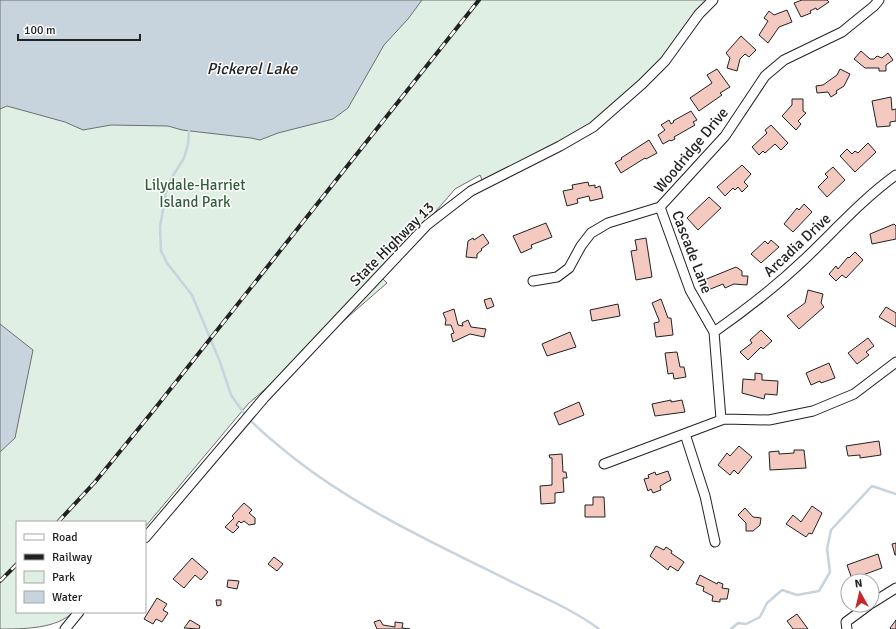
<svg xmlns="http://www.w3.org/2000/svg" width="896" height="629" viewBox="0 0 896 629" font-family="Signika,sans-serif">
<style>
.green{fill:#e0efe3;stroke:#6f6f6f}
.water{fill:#c7d3dd;stroke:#6f6f6f}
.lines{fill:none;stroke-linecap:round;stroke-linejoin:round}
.stream{stroke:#c7d3dd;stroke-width:2.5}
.building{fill:#f3c9c0;stroke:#222}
.minor-casing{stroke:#222;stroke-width:11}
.minor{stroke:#fff;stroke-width:9}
.rail-casing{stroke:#222;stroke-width:4}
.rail{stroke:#fff;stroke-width:2.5;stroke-dasharray:8;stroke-linecap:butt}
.labels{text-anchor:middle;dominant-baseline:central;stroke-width:3;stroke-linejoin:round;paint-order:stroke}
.street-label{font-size:15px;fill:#222;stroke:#fff}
.park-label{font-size:15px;fill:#2f5e38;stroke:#fff}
.water-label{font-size:16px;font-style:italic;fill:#222;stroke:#fff}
</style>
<rect width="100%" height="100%" fill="#fff"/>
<!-- green -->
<path class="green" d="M0,0h709l-73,91 -70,52 -81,44 -5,-12 -25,14 -75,87 7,7 -139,121 -103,123v-5h-128v90h56c-16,17 -50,17 -73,17z"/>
<!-- water -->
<path class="water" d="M0,0h422l-14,19 -24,26 -36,63 -15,11 -55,14 -18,7 -9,-2 -69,-8 -14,-4 -57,-1 -28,5 -18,-8 -58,-16 -7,3z
M0,324l33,26 -18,88 -15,14z"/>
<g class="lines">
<!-- stream -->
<path class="stream" d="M189,131l-1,13 -4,14 -13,21 -5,13 -6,35 1,24 6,12 25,32 28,67 11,33 15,21
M249,419c14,15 30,27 46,40 67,52 143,86 219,124 28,14 60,27 85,46
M731,629l7,-6 8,1 14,-7 7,-14 15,-13 15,5 22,-4 11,-19 -3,-23 4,-19 41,-44 24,8"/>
</g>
<!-- building -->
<path class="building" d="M802,0h25l2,2 -12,8 -1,-2 -6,3 1,2 -10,4 -7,-14z
M787,10l5,12 -13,5 -11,16 -9,-8 9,-14 -4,-3 5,-7 5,4z
M741,36l15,14 -7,7 -4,-3 -5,5 -3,12 -10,-3 3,-10 -4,-5z
M861,51l9,8h4l3,-3 5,2 6,-5 5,7 -7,5v6h-7v-3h-14l-11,-9z
M717,69l13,18 -10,6 2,2 -23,16 -9,-13 22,-15 -5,-8z
M840,69l10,5 -6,12 -8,5 1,2 -6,4 -3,-5 -11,1 -1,-7 7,-1 14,-10z
M891,97l1,13 4,-1v12l-6,1v4l-13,1 -5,-26z
M792,99h11v12l3,2 -8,8 3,3 -5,6 -14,-14 10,-11z
M691,111l6,9 -4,2 2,3 -21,12 1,2 -4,2 -1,-1 -7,4 -5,-9 7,-5 -4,-5 8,-5 2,4 3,-2 -1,-1z
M771,125l17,18 -7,7 -6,-6 -10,9 -2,-2 -4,4 -7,-8 15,-14 -2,-3z
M649,140l8,13 -11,6 -1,-1 -24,15 -6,-10 7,-4 -1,-1z
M868,143l8,9 -21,20 -15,-16 7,-7 5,5 3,-3 3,2z
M742,165l9,9 -7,8 4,4 -6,6 -4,-5 -3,3 -2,-2 -8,8 -8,-9z
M833,167l12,13 -18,17 -9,-10 10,-10 -3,-3z
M588,182l1,4 6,-1v3l5,-2 3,12 -13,3 -1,-5 -12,3 1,4 -11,3 -4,-15 10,-2 -1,-4z
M709,197l12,11 -23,22 -11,-12z
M804,204l8,8 -19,20 -9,-8 13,-16 2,2z
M546,223l6,14 -21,8 1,3 -11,5 -8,-17z
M894,224l2,2v13l-24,5 -2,-10z
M483,234l6,9 -8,6 1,1 -5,4v4l-11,-1 2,-16 5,-3 1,2z
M646,238l6,39 -16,3 -5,-29 6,-1 -2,-10z
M771,240l8,7 -18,16 -10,-9 14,-13 3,3z
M855,252l8,8 -17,18 -4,-3 -6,6 -7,-7 7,-8 2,3 10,-12 1,1z
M736,267l6,4v5h6l-1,9 -13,-1 -9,4 -2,-4 -15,6 -4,-10z
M808,290l15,4 -2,9 3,4 -25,22 -12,-13 18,-13z
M491,298l3,8 -7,3 -3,-9z
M661,299l7,19h3l2,17 -17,2 -2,-14 5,-1v-2l-7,-17z
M618,304l2,12 -28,5 -2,-11z
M886,307l10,6v14l-17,-10z
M454,309l4,16 5,1 -1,-3 6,-3 3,7 15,2 -2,8 -14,-3 -17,8 -2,-8 3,-1 -3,-8h-6l1,-5 -3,-7z
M761,330l11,11 -9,8 -2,-2 -13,13 -8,-8 12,-9 -2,-3z
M570,332l6,15 -29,9 -5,-12z
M868,338l6,8 -8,6 3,3 -12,9 -9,-11z
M677,352l3,15h4l2,10 -12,2 -1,-6 -5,1 -3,-21z
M829,363l6,15 -14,5 -1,-2 -9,4 -5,-12z
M755,373l7,1v6l16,1 -1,14 -12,-1 -1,5 -22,-6 1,-14 12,1z
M671,400v2l11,-2 3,12 -30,4 -3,-12z
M579,402l5,13 -25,10 -5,-12z
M879,441l2,14 -21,3v-3l-12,1 -2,-10z
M739,446l13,11 -14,17 -4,-4 -4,5 -12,-10 9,-12 3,3z
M794,450h10l2,18 -36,2 -1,-18 10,-1v3l15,-1z
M562,454l1,18h3l1,6h-4l1,14 -9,1v10l-14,1 -1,-18 12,-1v-27h-2l-1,-3z
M668,471l3,9 -11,6 1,4 -8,3 -2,-4 -3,2 -4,-12 5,-1 -1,-3 7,-3 1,3z
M593,497h11l1,20h-20v-12h8z
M244,503l8,7 -3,3 6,5v6l-6,1 -5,-4 -3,2 -2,-2 -3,4 3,2 -6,6 -8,-6 9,-9 -2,-2z
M812,506l10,7 -10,21 -3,-1 -3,4 -20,-13 7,-9 8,7z
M745,508l8,9 8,1 -1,7 -7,6h-7v-8l-8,-8z
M896,543v12h-1l-3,-11z
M656,546l8,4 2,-3 6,4 -1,2 13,9 -6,9 -8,-5 -2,4 -18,-14z
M878,554l4,14 -30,11 -5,-14z
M274,557l9,7 -6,7 -9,-7z
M192,558l16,14 -7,8 -6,-5 -11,13 -11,-9z
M700,575l17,9 1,-2 5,2 -1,4 7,1 -2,10h-7v3l-8,-1 1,-5 -10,-5 1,-4 -8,-3z
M228,580l11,1 -2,8 -10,-2z
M157,598l10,6 -4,6 5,3 -6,9 -6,-3 -3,5 -9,-5z
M216,600h5v5l-4,1z
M797,614l11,15h-15l-6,-8z
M190,620l10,6 -1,3 -15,-1z
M380,620l3,5 12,2v-5l8,1 -1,5 8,1h-33l-3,-7z
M896,620v9h-5l-1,-1z"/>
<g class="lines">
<defs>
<path id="minor" d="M660,207l30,83 24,42 7,87h3
M533,281l24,-4 12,-9 12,-22 10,-13 17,-10 52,-16 65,-71 40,-60 19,-16 58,-28 32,-26 5,-6
M714,332c33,-23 65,-48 95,-77 28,-27 55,-57 87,-80
M685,434l20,62 10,46
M604,464l120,-45 45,1 44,-9 41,-17 42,-32
M145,538l119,-140 163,-173 44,-34 89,-45 33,-19 49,-43 23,-23 34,-47 14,-14
M872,603l24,-15
M65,629l14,-17
M847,629l-1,-7 23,-17"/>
</defs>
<!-- minor casing -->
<use href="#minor" class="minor-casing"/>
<!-- minor -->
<use href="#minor" class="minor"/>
<defs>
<path id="rail" d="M58,522l37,-40 58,-71 326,-411
M0,581l17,-17"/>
</defs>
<!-- rail casing -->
<use href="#rail" class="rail-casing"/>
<!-- rail -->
<use href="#rail" class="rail"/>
</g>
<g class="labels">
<!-- street labels -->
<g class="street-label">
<text transform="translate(691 150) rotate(-50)">Woodridge Drive</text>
<text transform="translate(392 244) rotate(-45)">State Highway 13</text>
<text transform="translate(797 245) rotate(-43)">Arcadia Drive</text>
<text transform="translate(692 252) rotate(69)">Cascade Lane</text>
</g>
<!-- park labels -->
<g class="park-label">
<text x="195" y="185">Lilydale-Harriet<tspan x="195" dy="17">Island Park</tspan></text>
</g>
<!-- water labels -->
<g class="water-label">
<text x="252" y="69">Pickerel Lake</text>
</g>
</g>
<!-- legend -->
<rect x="16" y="521" width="130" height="92" fill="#ffffff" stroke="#a7a7a7"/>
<rect x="24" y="534" width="20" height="6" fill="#ffffff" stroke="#a7a7a7"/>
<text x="52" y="541" font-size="12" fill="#222222">Road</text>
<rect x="24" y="554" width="20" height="6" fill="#222222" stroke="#a7a7a7"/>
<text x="52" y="561" font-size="12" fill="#222222">Railway</text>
<rect x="24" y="571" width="20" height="12" fill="#e0efe3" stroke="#a7a7a7"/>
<text x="52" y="581" font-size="12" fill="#222222">Park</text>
<rect x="24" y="591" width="20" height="12" fill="#c7d3dd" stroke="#a7a7a7"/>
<text x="52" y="601" font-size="12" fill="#222222">Water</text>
<!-- north arrow -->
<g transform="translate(860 593) rotate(352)"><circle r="19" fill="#ffffff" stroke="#a7a7a7"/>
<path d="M0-3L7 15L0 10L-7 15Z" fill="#c62828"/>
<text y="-6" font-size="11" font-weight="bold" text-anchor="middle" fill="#222222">N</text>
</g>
<!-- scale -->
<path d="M18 34v6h122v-6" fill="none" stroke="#222222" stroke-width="2"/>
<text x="24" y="34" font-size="12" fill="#222222" stroke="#ffffff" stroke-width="3" paint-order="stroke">100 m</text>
</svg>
